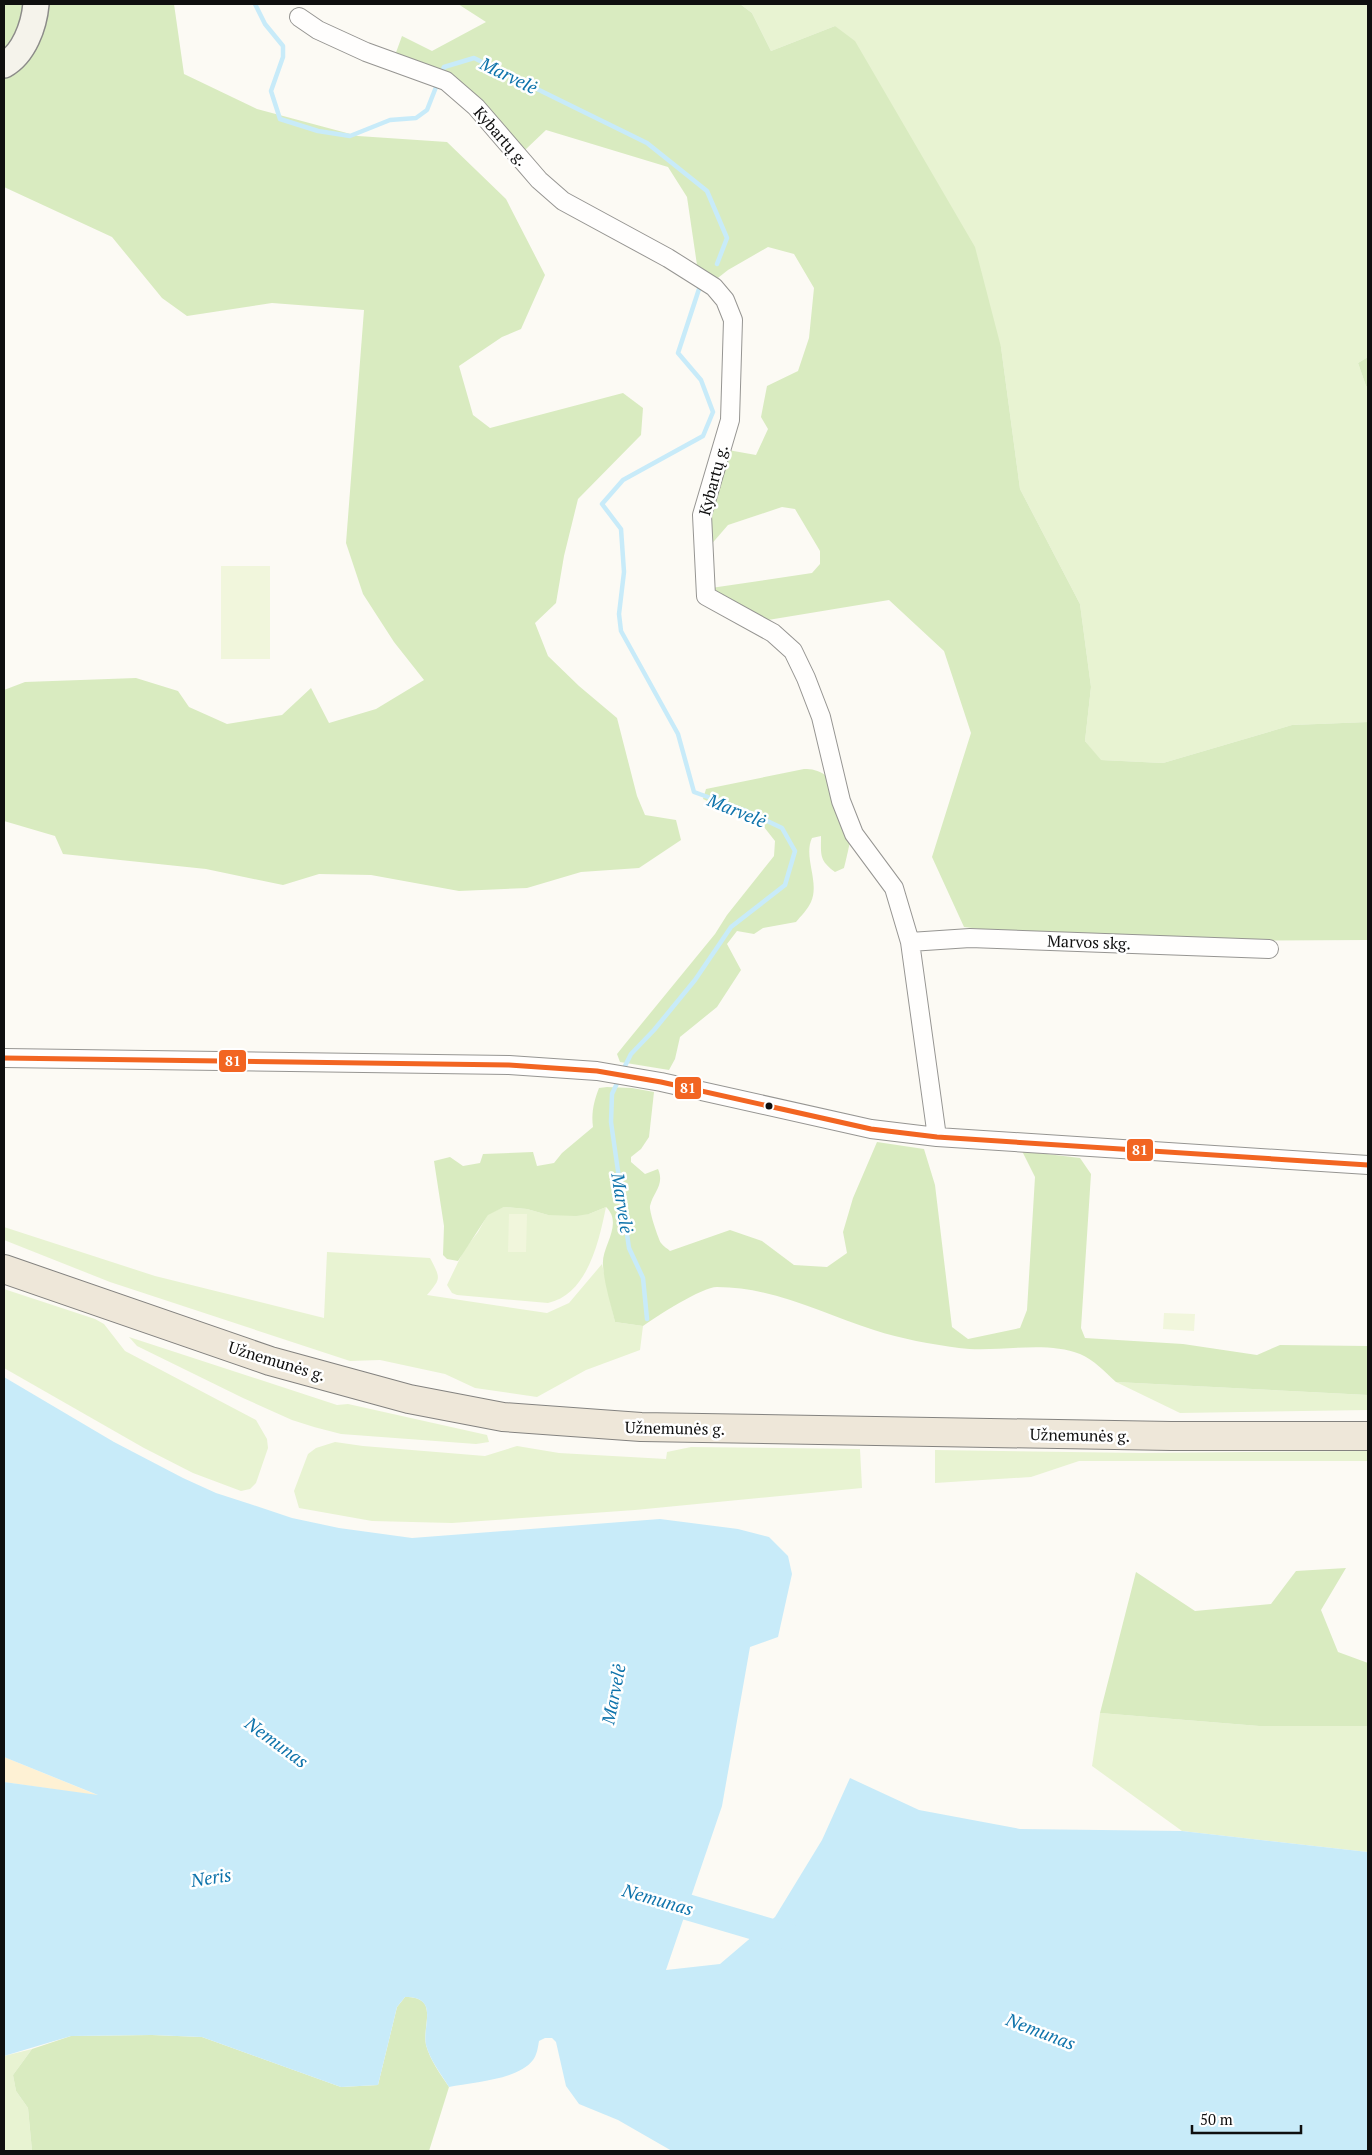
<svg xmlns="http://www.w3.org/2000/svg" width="1372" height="2155" viewBox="0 0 1372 2155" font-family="'PT Serif',serif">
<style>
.green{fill:#e8f3d2}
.forest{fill:#d9ebc0}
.sand{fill:#fef1d4}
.pitch{fill:#f1f6dc}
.water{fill:#c8ebf9}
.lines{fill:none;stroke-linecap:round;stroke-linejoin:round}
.stream{stroke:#c8ebf9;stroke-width:4.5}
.river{stroke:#c8ebf9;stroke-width:26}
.street-casing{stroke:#969592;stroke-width:20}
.secondary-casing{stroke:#8c8b89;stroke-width:28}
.primary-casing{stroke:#83827f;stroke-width:30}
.street{stroke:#fffefd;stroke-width:18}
.secondary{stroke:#f5f3eb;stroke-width:25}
.primary{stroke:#eee7d9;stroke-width:28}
.bus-1-casing{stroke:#fff;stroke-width:9}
.bus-1{stroke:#f26522;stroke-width:5}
.bus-dot{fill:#0f0f0f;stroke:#fff;stroke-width:2}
.labels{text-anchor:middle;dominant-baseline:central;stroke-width:5;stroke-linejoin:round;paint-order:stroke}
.street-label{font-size:16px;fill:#0f0f0f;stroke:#fff}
.water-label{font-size:18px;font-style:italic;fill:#0e73ab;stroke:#fff}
.line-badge{stroke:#fff;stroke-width:2}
.badge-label{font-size:14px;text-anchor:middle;font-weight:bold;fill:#fff}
</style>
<rect width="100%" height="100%" fill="#fcfaf4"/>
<!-- green -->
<path class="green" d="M740,4h628v353l-10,6 8,23 2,2v334l-76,3 -129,38 -63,-3 -15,-19 6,-54 -11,-83 -60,-115 -19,-142 -166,-321 -64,25 -19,-38z
M504,1207l23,2 21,6 41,-1 17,-7c-7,34 -18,87 -58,96l-91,-8 -5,-2 -5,-8 17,-35 14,-18 10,-18z
M4,1227l151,49 169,42 3,-66 103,6c11,21 11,20 -3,37l120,18 22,-10 33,-39 13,58 28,4 -3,24 -54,20 -49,27 -62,-9 -30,-14 -65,-14 -30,1 -240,-79 -106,-42z
M4,1289l91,30 9,5 21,27 131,69 11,19 1,9 -12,35 -6,6 -9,2 -48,-18 -49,-25 -140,-80z
M129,1337l208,68 11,-1 139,31 2,7 -13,2 -135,-10 -27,-7 -22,-7 -49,-22 -106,-52z
M1116,1382l252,13v15l-188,3z
M335,1442l28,4 122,10 32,-10 42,7 107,6 1,-7 24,-5 169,2 2,39 -227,22 -183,13 -80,-2 -73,-13 -5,-17 14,-37 8,-6z
M935,1450l206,3 227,-2v10h-289l-48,16 -96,6z
M1100,1713l159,13h109v126l-186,-21 -90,-65z
M32,2049l-19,26 3,16 12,17 4,43h-28v-95z"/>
<!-- forest -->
<path class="forest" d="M4,4h26l-26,53z
M41,4h133l10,70 73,35 101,27 89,6 59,57 39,76 -24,54 -19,8 -43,29 14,49 17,13 133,-35 20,15 -2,27 -63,64 -14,57 -8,47 -21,20 13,33 31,30 38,32 20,78 8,19 31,5 5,20 -42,28 -58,4 -54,16 -68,3 -88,-16 -52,-1 -36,11 -77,-16 -143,-15 -8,-18 -51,-15v-131l21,-8 111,-4 42,13 11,16 38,17 55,-9 29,-27 18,35 47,-14 48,-29 -30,-38 -31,-48 -17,-51 18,-233 -92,-7 -85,13 -25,-18 -50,-61 -108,-50v-114z
M458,4h282l12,9 19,38 64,-25 20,15 120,206 26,100 19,142 60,115 11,83 -6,54 16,19 62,3 129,-38 76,-3v218l-234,1 -112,-7 -58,-7 -32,-70 39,-124 -27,-82 -55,-51 -121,20 -54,-25 -3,-7 101,-15 8,-9v-13l-25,-42 -13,-2 -54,18 -19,22 -2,-27 21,-70 28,5 12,-26 -7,-12 6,-31 31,-15 11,-33 5,-50 -20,-34 -26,-7 -40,23 -14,11 -17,-16 -10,-68 -19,-30 -122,-37 -21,20 -64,-63 -67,-29 8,-22 30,15 54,-29z
M1368,357v31l-2,-2 -8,-23z
M804,769c8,0 14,1 21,6 3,2 25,55 26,60 0,4 -6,30 -7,33l-9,4c-16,-12 -14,-17 -14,-36l-9,2c-9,19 8,44 -1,64 -3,7 -10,14 -15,20l-33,6 -9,6 -17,-3 -10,13 14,26 -24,37 -37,30 -5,22 -6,11 -49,-8 -3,-8 8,-10 90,-110 12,-19 47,-59 1,-15 -11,-14 -61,-28 3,-10z
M607,1087l25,1 22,4 -5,45 -8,12 -10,8v5l14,12 13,-5c7,16 -5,23 -8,37 -1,5 8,32 11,37 2,3 7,6 9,8l60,-21 32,11 32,24 33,2 20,-14 -4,-21 10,-34 24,-56 47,7 11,36 17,142 16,12 52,-11 7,-18 8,-133 -13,-26 58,7 11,16 -10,154 4,10 98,6 74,11 23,-10 88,1v49l-252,-13c-11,-10 -22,-22 -36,-28 -35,-14 -83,-1 -121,-6 -28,-4 -58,-9 -85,-18 -52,-17 -101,-43 -157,-43 -15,0 -60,29 -74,39l-28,-4c-4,-18 -11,-38 -12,-57 -2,-18 21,-41 3,-58l-17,7 -13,2 -28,-1 -21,-6 -23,-2 -16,8 -30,46 -11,-2 -4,-4 1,-29 -10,-65 16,-4 13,9 17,-3 3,-9 50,-2 4,14 17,-3 8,-10 31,-26c-2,-14 1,-26 6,-39z
M1346,1568l-25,42 17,42 30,11v63h-109l-159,-13 36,-141 59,39 76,-7 25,-33z
M405,1997c35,0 17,27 21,48 4,15 15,30 23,42l-20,64h-397l-4,-43 -12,-17 -3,-16 19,-26 39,-13 81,-1 50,2 139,50 37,-2 19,-78z"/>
<!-- sand -->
<path class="sand" d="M4,1757l96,39 -96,-14z"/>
<!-- pitch -->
<path class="pitch" d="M221,566h49v93h-49z
M509,1214h18l-1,38h-18z
M1164,1313l31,1 -1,17 -31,-2z"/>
<!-- water -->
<path class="water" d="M4,1377l110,65 69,36 33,15 34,11 42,14 47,10 73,10 248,-19 78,10 31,8 19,19 4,18 -14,63 -28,10 -28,159 -56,164 54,-6 55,-47 47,-77 28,-62 69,32 101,19 162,2 186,21v299h-696l-54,-31 -39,-16 -13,-18 -10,-44 -4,-4h-7l-6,3c-1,6 -2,14 -6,19 -15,20 -60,22 -84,27 -8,-13 -19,-27 -23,-42 -4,-20 14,-48 -21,-48l-8,10 -19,78 -37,2 -139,-50 -50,-2 -81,1 -67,20v-274l94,13 -94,-38z"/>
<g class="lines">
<!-- stream -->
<path class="stream" d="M255,4l10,20 18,22v11l-12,34 9,28 38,12 32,5 40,-16 26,-2 11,-8 11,-28
M441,74l3,-7 30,-9 173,85 60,48 20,47 -10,26
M622,1072l9,-18 23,-24 41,-50 36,-53 54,-42 10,-34 -13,-23 -38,-18 -50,-18 -16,-58 -57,-103 -2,-17 5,-42 -3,-43 -19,-25 21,-24 80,-44 10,-24 -12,-32 -23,-27 21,-64
M619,1079l-7,15 -1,28 18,126 14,30 4,41"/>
<!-- river -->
<path class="river" d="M653,1897l143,42"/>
<defs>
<path id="street" d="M299,17l19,13 48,22 80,29 30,26 63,73 24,21 105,57 46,29 11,13 8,20 -3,100 -28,95 4,81 67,37 20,18 13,27 15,39 20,84 13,33 40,54 16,54 27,195
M910,942l60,-4 299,11
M4,1058l505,7 88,6 64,11 210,47 66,8 431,28"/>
<path id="secondary" d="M4,65c20,-11 30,-39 32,-61"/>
<path id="primary" d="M4,1269l266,92 139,38 94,18 138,10 530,9h197"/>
</defs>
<!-- street casing -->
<use href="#street" class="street-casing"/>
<!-- secondary casing -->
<use href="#secondary" class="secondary-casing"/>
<!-- primary casing -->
<use href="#primary" class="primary-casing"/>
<!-- street -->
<use href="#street" class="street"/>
<!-- secondary -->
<use href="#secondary" class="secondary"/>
<!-- primary -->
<use href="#primary" class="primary"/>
<defs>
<path id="bus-1" d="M4,1058l505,7 88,6 64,11 210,47 66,8 431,28"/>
</defs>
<!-- bus-1 casing -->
<use href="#bus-1" class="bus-1-casing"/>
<!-- bus-1 -->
<use href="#bus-1" class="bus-1"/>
</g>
<!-- markers -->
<circle class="bus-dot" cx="769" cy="1106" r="4.5"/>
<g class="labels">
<!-- street labels -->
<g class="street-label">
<text transform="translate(501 136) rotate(49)">Kybartų g.</text>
<text transform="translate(713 480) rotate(-75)">Kybartų g.</text>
<text transform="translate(1089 942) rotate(2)">Marvos skg.</text>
<text transform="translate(277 1361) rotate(17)">Užnemunės g.</text>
<text transform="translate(675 1428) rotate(1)">Užnemunės g.</text>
<text transform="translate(1080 1435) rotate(1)">Užnemunės g.</text>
</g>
<!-- water labels -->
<g class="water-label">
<text transform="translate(509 75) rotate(26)">Marvelė</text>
<text transform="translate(737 810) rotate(22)">Marvelė</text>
<text transform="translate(623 1203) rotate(81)">Marvelė</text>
<text transform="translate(613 1694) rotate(-79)">Marvelė</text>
<text transform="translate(277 1742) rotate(36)">Nemunas</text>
<text transform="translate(211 1877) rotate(-9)">Neris</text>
<text transform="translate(658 1899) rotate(16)">Nemunas</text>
<text transform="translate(1041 2031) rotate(21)">Nemunas</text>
</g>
</g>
<g class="line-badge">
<rect x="218" y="1049" width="29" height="24" rx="5" fill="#f26522"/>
<rect x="674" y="1076" width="28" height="24" rx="5" fill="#f26522"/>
<rect x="1126" y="1138" width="28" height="24" rx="5" fill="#f26522"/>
</g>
<g class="badge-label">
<text x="233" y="1066">81</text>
<text x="688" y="1093">81</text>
<text x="1140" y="1155">81</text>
</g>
<!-- border -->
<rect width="1372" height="2155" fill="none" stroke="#0f0f0f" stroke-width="10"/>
<!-- scale -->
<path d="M1192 2125v8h109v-8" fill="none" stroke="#0f0f0f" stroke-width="2.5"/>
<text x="1200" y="2125" font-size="15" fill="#0f0f0f" stroke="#ffffff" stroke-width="4" paint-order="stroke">50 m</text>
</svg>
